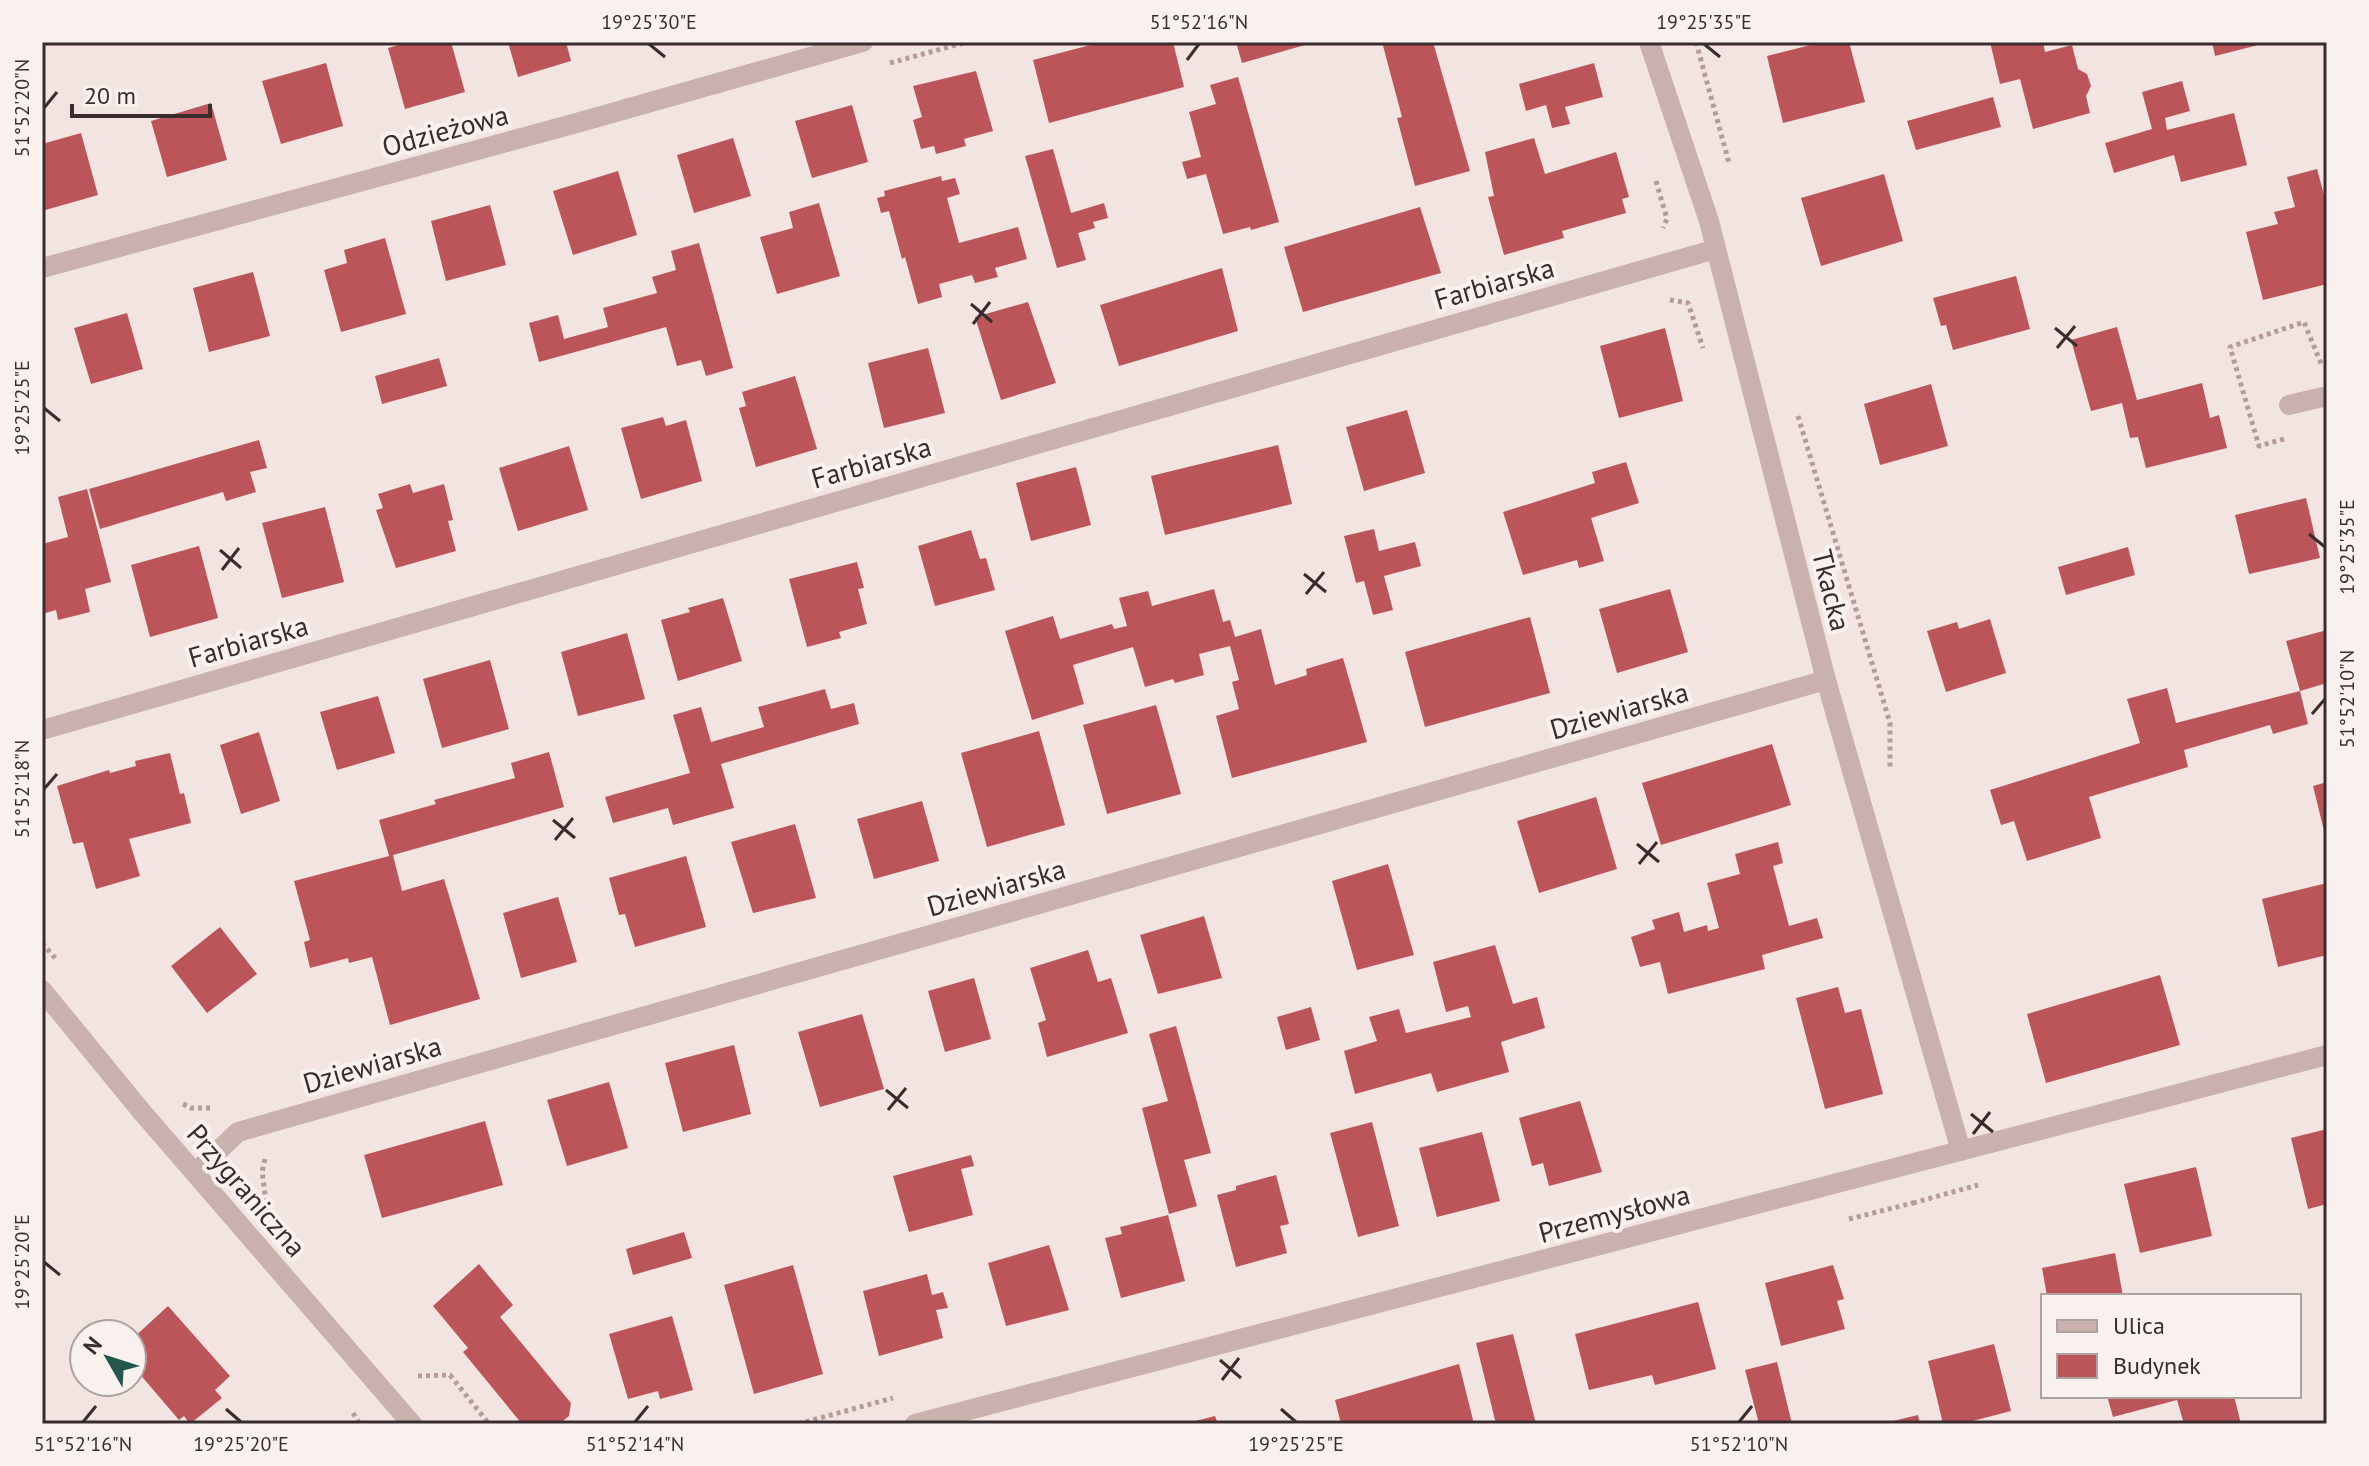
<svg xmlns="http://www.w3.org/2000/svg" width="2369" height="1466" viewBox="0 0 2369 1466" font-family="'PT Sans',sans-serif">
<style>
.building{fill:#bc555a}
.lines{fill:none;stroke-linecap:round;stroke-linejoin:round}
.path{stroke:#b59c98;stroke-width:5;stroke-dasharray:4 4;stroke-linecap:butt}
.service{stroke:#c9b2ae;stroke-width:20}
.minor{stroke:#c9b2ae;stroke-width:20}
.tertiary{stroke:#c9b2ae;stroke-width:20}
.ticks{fill:none;stroke:#382c2c;stroke-width:3}
.labels{text-anchor:middle;dominant-baseline:central;stroke-width:8;stroke-linejoin:round;paint-order:stroke}
.street-label{font-size:28px;fill:#382c2c;stroke:#f9f1ee}
.neatline{fill:none;stroke:#382c2c;stroke-width:3}
.ticks-label{font-size:20px;text-anchor:middle;fill:#382c2c}
</style>
<rect width="100%" height="100%" fill="#f2e5e1"/>
<!-- building -->
<path class="building" d="M409,42h42l14,50 -60,17 -17,-61z
M508,42h58l5,19 -53,16z
M1102,42h71l11,45 -135,36 -16,-63z
M1236,42h76v1l-70,20z
M1382,42h51l37,129 -55,15 -18,-68 5,-1z
M1822,42h27l16,60 -82,21 -16,-67z
M1990,42h53l2,10 27,-7 6,24 9,5 4,12 -5,10 4,17 -57,16 -13,-50 -20,5z
M2212,42h54v1l-51,13z
M326,63l17,63 -62,18 -19,-63z
M1594,63l9,34 -38,10 5,17 -18,4 -6,-23 -20,6 -7,-27z
M976,71l17,60 -29,8 2,7 -30,8 -2,-8 -13,3 -8,-29 9,-3 -9,-31z
M1238,77l41,145 -28,8 -1,-3 -27,7 -17,-60 -19,5 -5,-17 19,-5 -12,-45 27,-8 -6,-19z
M2182,81l8,30 -25,7 2,12 67,-17 13,52 -66,17 -7,-27 -60,18 -9,-30 47,-14 -10,-37z
M1993,97l8,30 -85,23 -9,-29z
M211,103l16,57 -60,17 -16,-56z
M852,105l16,57 -56,16 -17,-57z
M81,133l17,62 -56,16v-67z
M733,138l18,58 -57,17 -17,-58z
M1534,138l11,36 71,-22 13,45 -7,2 4,14 -64,18 2,7 -60,17 -16,-58 6,-1 -9,-44z
M1053,149l18,64 33,-10 4,15 -15,4 2,6 -17,5 8,27 -29,8 -32,-112z
M2317,169l10,37v78l-64,16 -17,-68 32,-8 -4,-12 21,-5 -8,-30z
M618,171l19,64 -64,20 -20,-64z
M1884,174l19,67 -82,25 -20,-68z
M941,176l1,5 13,-3 5,16 -13,4 12,45 59,-16 9,32 -32,9 3,9 -23,6 -3,-8 -33,9 3,13 -24,7 -13,-47 -3,2 -13,-48 -8,2 -4,-15 8,-2 -1,-5z
M819,203l21,73 -63,18 -17,-57 33,-9 -4,-16z
M490,205l16,60 -60,16 -15,-60z
M1420,207l21,66 -138,39 -19,-65z
M385,238l21,76 -65,18 -17,-62 23,-7 -3,-13z
M699,243l34,125 -27,8 -5,-16 -24,6 -11,-39 -127,35 -10,-39 29,-8 6,24 44,-12 -5,-19 54,-15 -5,-16 24,-7 -5,-19z
M1222,268l16,63 -119,35 -19,-61z
M253,272l17,64 -61,16 -16,-64z
M2016,276l14,53 -77,21 -7,-25 -5,1 -8,-28z
M1028,302l28,81 -55,17 -26,-83z
M127,313l16,56 -52,15 -17,-56z
M2117,327l20,73 65,-17 8,35 9,-3 8,33 -81,20 -8,-31 -8,1 -8,-35 -31,8 -20,-71z
M1665,328l18,73 -64,17 -19,-72z
M928,348l17,65 -61,15 -16,-65z
M439,358l8,28 -65,18 -7,-28z
M795,376l22,73 -61,18 -17,-59 7,-2 -4,-14z
M1931,384l17,62 -68,19 -16,-61z
M1407,410l18,63 -61,18 -18,-64z
M663,417l3,9 20,-6 16,61 -61,18 -20,-71z
M259,440l8,28 -17,4 6,20 -30,9 -3,-9 -123,37 -11,-40z
M1278,445l14,59 -127,31 -14,-59z
M569,446l19,64 -70,21 -19,-63z
M1626,462l13,41 -48,15 13,43 -25,7 -2,-8 -54,15 -20,-63 92,-29 -3,-11z
M1076,467l15,58 -60,16 -15,-58z
M410,484l3,9 31,-9 9,36 -5,1 8,30 -60,17 -20,-58 7,-2 -5,-14z
M87,489l24,93 -26,7 5,23 -32,8 -2,-10 -14,4v-70l26,-7 -10,-40z
M2306,498l14,60 -71,16 -14,-59z
M325,507l19,75 -62,16 -20,-75z
M1374,529l5,22 36,-9 6,24 -37,10 9,34 -20,5 -9,-34 -8,2 -12,-47z
M971,530l9,29 6,-1 9,32 -60,16 -17,-60z
M199,546l19,72 -68,19 -19,-72z
M2128,547l7,28 -69,20 -8,-28z
M857,562l7,26 -6,1 9,35 -28,8 2,6 -34,9 -18,-68z
M1214,589l9,33 7,-2 5,17 26,-8 14,56 32,-10 -1,-6 37,-11 24,84 -135,36 -16,-62 23,-7 -7,-27 7,-2 -9,-34 -31,8 5,21 -29,8 -2,-4 -28,8 -12,-40 -60,18 11,39 -52,16 -27,-89 48,-15 7,23 52,-15 2,5 13,-3 -8,-28 29,-7 4,15z
M1670,589l18,63 -71,21 -18,-64z
M723,598l19,63 -64,20 -17,-61 29,-8 -2,-4z
M1530,617l20,76 -125,34 -20,-75z
M1990,619l16,54 -60,19 -19,-61 30,-9 2,7z
M2327,630v53l-27,8 -14,-50z
M627,633l18,66 -67,17 -17,-64z
M490,660l19,69 -67,19 -19,-69z
M2167,688l9,35 124,-32 8,33 -35,10 -3,-9 -86,25 4,17 -99,30 12,41 -74,23 -13,-40 -13,4 -11,-35 150,-47 -13,-44z
M825,689l6,20 23,-6 5,21 -138,40 13,44 -61,17 -5,-17 -55,15 -8,-26 85,-24 -17,-58 28,-8 10,35 53,-15 -6,-20z
M378,696l17,57 -58,17 -17,-58z
M1156,705l25,89 -74,20 -24,-89z
M1039,731l26,94 -78,22 -26,-94z
M259,732l21,69 -39,13 -21,-69z
M1772,744l19,61 -130,40 -19,-62z
M549,752l15,55 -171,48 9,36 42,-12 36,120 -90,26 -18,-68 -23,6 -1,-5 -38,10 -6,-26 6,-2 -16,-59 95,-25 -10,-36 57,-16 -2,-4 81,-22 -4,-15z
M170,753l10,41 4,-1 7,30 -62,16 11,37 -44,13 -13,-47 -10,2 -16,-58 52,-16 1,3 26,-7 -1,-5z
M2327,782v57h-1l-13,-53z
M1596,797l21,72 -78,24 -22,-72z
M922,801l17,60 -65,18 -17,-60z
M795,824l21,74 -63,15 -22,-71z
M1778,842l5,21 -10,3 16,60 28,-8 6,20 -61,17 3,14 -97,25 -8,-32 -20,5 -9,-30 24,-8 -3,-9 27,-8 5,20 23,-7 1,6 11,-3 -12,-45 33,-9 -5,-20z
M686,856l20,71 -71,20 -10,-33 -6,1 -10,-37z
M1388,864l26,91 -57,15 -25,-89z
M2327,883v72l-49,12 -16,-68z
M558,897l19,65 -56,16 -18,-65z
M1204,916l18,62 -64,16 -18,-59z
M220,927l37,47 -50,39 -36,-47z
M1495,945l18,59 24,-7 8,31 -44,14 8,30 -72,20 -6,-19 -76,21 -11,-43 33,-10 -8,-24 30,-8 7,24 65,-16 -3,-11 -22,6 -13,-50z
M1088,950l10,32 13,-4 17,55 -81,24 -9,-34 8,-3 -16,-52z
M2160,975l20,70 -134,38 -19,-69z
M974,978l17,61 -46,13 -17,-61z
M1838,987l7,26 16,-4 22,85 -58,15 -29,-111z
M1311,1007l9,33 -34,10 -9,-33z
M862,1014l22,75 -64,18 -22,-75z
M1176,1026l35,127 -27,7 13,46 -28,8 -27,-106 26,-7 -19,-67z
M734,1045l17,69 -68,18 -18,-69z
M609,1082l19,66 -61,18 -20,-66z
M1580,1101l22,71 -53,14 -6,-23 -11,3 -13,-48z
M485,1121l18,64 -121,33 -18,-63z
M1372,1122l27,104 -41,11 -28,-104z
M2327,1129v75l-19,5 -17,-71z
M1482,1132l18,69 -63,16 -18,-69z
M971,1155l3,11 -13,3 12,46 -64,17 -16,-56z
M2196,1167l16,69 -72,17 -16,-69z
M1276,1175l13,49 -9,2 7,27 -51,14 -19,-72 19,-5v-4z
M1168,1215l17,66 -64,17 -16,-60 17,-4 -2,-7z
M684,1232l8,26 -59,17 -7,-26z
M1049,1245l20,65 -63,16 -18,-63z
M2115,1253l8,43h-76l-5,-28z
M479,1264l34,41 -13,12 71,86 -2,13 -10,8h-37l-59,-72 5,-4 -35,-42z
M793,1265l30,109 -69,20 -30,-109z
M1833,1265l11,34 -7,2 8,28 -64,17 -16,-63z
M927,1274l5,21 11,-3 5,16 -12,2 7,28 -64,18 -16,-65z
M1698,1302l18,67 -61,16 -3,-10 -63,15 -14,-56z
M168,1306l62,70 -15,14 7,8 -32,26 -6,-8 -5,4 -47,-55v-26z
M672,1316l21,74 -33,9 -2,-8 -30,8 -19,-65z
M1513,1334l23,90h-40l-20,-81z
M1994,1344l17,67 -50,13h-18l-15,-63z
M1777,1362l15,62h-33l-14,-54z
M1459,1364l15,60h-133l-6,-24z
M2107,1396h127l7,28h-57l-7,-24 -64,17z
M1918,1415l2,9h-26l-1,-3z
M1215,1416l3,8h-30v-1z"/>
<g class="lines">
<!-- path -->
<path class="path" d="M1696,42l33,121
M890,63l77,-21
M1656,181l11,38 -4,9
M1670,300l18,3 15,45
M1798,416l92,307v45
M2284,439l-25,7 -29,-99 74,-25 18,44
M42,943l14,16
M183,1104l8,4h21
M265,1159l-3,13 4,29
M1913,1203l65,-18
M1849,1219l64,-16 -1,-4
M418,1376l32,-1 39,49
M353,1413l7,11
M798,1424l95,-26"/>
<!-- service -->
<path class="service" d="M2289,405l38,-9"/>
<!-- minor -->
<path class="minor" d="M1649,42l60,179 117,459 135,471
M42,268l531,-144 290,-82
M42,730l1674,-481
M42,990l100,122 270,312
M195,1173l43,-41 1588,-452"/>
<!-- tertiary -->
<path class="tertiary" d="M915,1424l1412,-369"/>
</g>
<!-- ticks -->
<path class="ticks" d="M649,44l16,13M1704,44l16,13M1187,60l12,-16M44,108l13,-16M971,304l21,18M973,324l17,-22M2055,328l22,18M2057,348l18,-22M44,408l16,13M2309,534l16,13M220,550l21,18M222,570l17,-22M1304,574l22,18M1306,594l18,-22M2312,714l13,-15M44,789l13,-15M553,820l22,18M555,840l18,-22M1637,844l22,18M1639,864l18,-22M886,1090l22,18M888,1110l18,-22M1971,1114l22,18M1973,1134l17,-22M44,1262l16,13M1220,1360l21,18M1222,1380l17,-22M226,1409l15,13M1281,1409l15,13M83,1422l13,-16M635,1422l13,-16M1739,1422l13,-16"/>
<g class="labels">
<!-- street labels -->
<g class="street-label">
<text transform="translate(445 130) rotate(-15)">Odzieżowa</text>
<text transform="translate(1494 283) rotate(-16)">Farbiarska</text>
<text transform="translate(871 462) rotate(-16)">Farbiarska</text>
<text transform="translate(1832 590) rotate(76)">Tkacka</text>
<text transform="translate(248 641) rotate(-16)">Farbiarska</text>
<text transform="translate(1619 710) rotate(-16)">Dziewiarska</text>
<text transform="translate(996 887) rotate(-16)">Dziewiarska</text>
<text transform="translate(372 1064) rotate(-16)">Dziewiarska</text>
<text transform="translate(247 1190) rotate(49)">Przygraniczna</text>
<text transform="translate(1614 1213) rotate(-15)">Przemysłowa</text>
</g>
</g>
<!-- border -->
<rect width="2369" height="1466" fill="none" stroke="#f9f1ee" stroke-width="88"/>
<!-- legend -->
<rect x="2041" y="1294" width="260" height="104" fill="#f9f1ee" stroke="#aca2a0" stroke-width="2"/>
<rect x="2057" y="1320" width="40" height="12" fill="#c9b2ae" stroke="#aca2a0" stroke-width="2"/>
<text x="2113" y="1334" font-size="24" fill="#382c2c">Ulica</text>
<rect x="2057" y="1354" width="40" height="24" fill="#bc555a" stroke="#aca2a0" stroke-width="2"/>
<text x="2113" y="1374" font-size="24" fill="#382c2c">Budynek</text>
<!-- north arrow -->
<g transform="translate(108 1358) rotate(309)"><circle r="38" fill="#f9f1ee" stroke="#aca2a0" stroke-width="2"/>
<path d="M0-6L14 30L0 20L-14 30Z" fill="#24574c"/>
<text y="-12" font-size="22" font-weight="bold" text-anchor="middle" fill="#382c2c">N</text>
</g>
<!-- scale -->
<path d="M72 104v12h138v-12" fill="none" stroke="#382c2c" stroke-width="4"/>
<text x="84" y="104" font-size="24" fill="#382c2c" stroke="#f9f1ee" stroke-width="6" paint-order="stroke">20 m</text>
<rect x="44" y="44" width="2281" height="1378" class="neatline"/>
<g class="ticks-label">
<text x="649" y="29">19°25'30"E</text>
<text x="1199" y="29">51°52'16"N</text>
<text x="1704" y="29">19°25'35"E</text>
<text transform="translate(22 108) rotate(-90)" y="7">51°52'20"N</text>
<text transform="translate(22 408) rotate(-90)" y="7">19°25'25"E</text>
<text transform="translate(2347 547) rotate(-90)" y="7">19°25'35"E</text>
<text transform="translate(2347 699) rotate(-90)" y="7">51°52'10"N</text>
<text transform="translate(22 789) rotate(-90)" y="7">51°52'18"N</text>
<text transform="translate(22 1262) rotate(-90)" y="7">19°25'20"E</text>
<text x="83" y="1451">51°52'16"N</text>
<text x="241" y="1451">19°25'20"E</text>
<text x="635" y="1451">51°52'14"N</text>
<text x="1296" y="1451">19°25'25"E</text>
<text x="1739" y="1451">51°52'10"N</text>
</g>
</svg>
